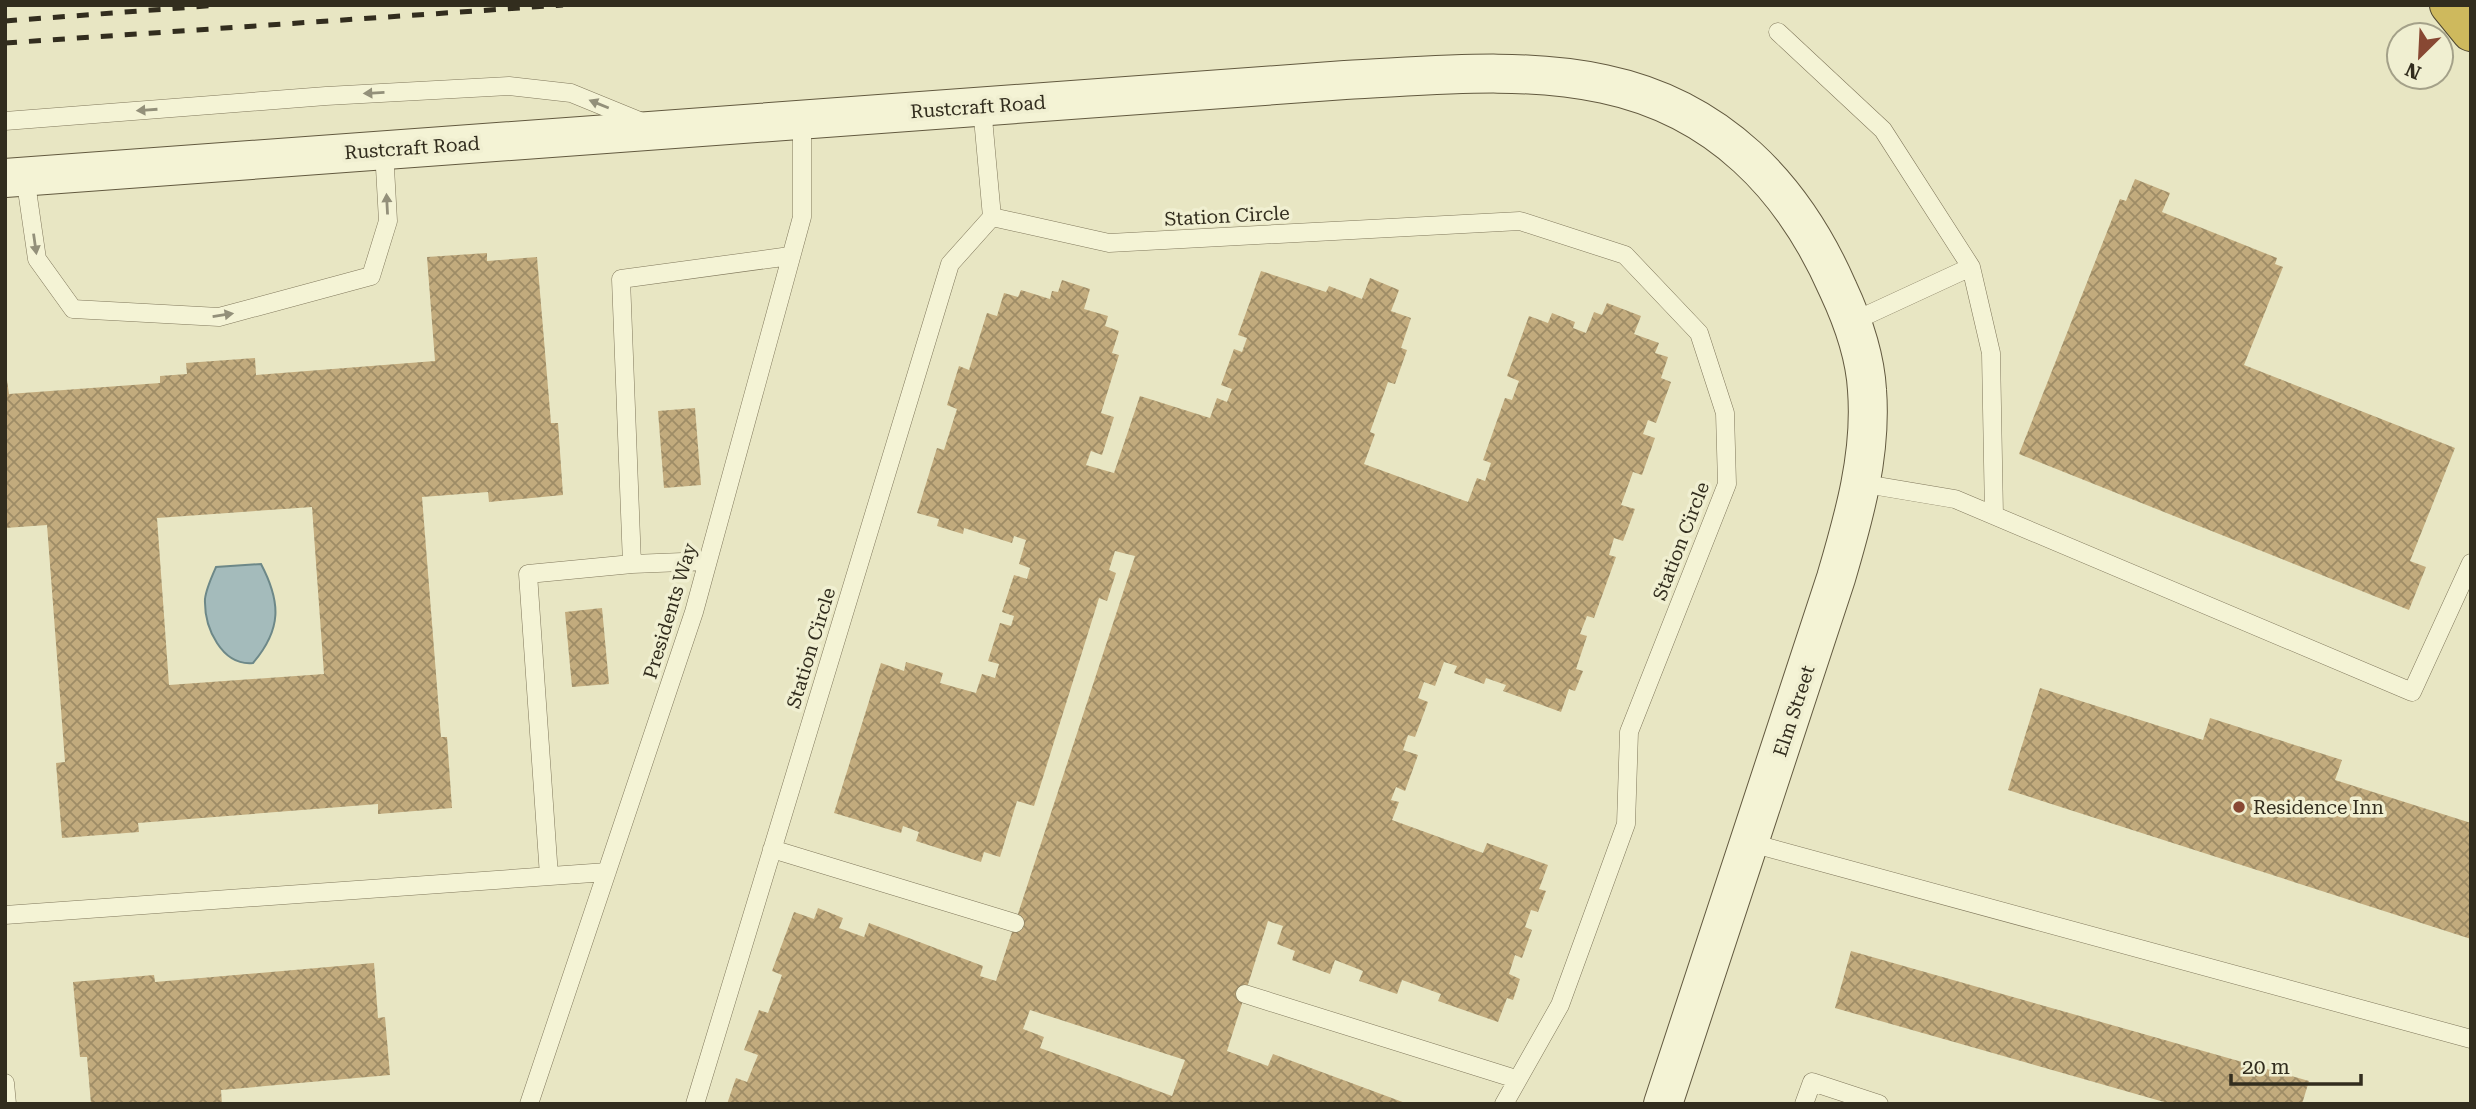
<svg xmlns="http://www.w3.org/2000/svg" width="2476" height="1109" viewBox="0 0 2476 1109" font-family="'Roboto Serif',serif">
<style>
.water{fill:#a4bbbb;stroke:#6d8888;stroke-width:2}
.building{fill:url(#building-cross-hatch);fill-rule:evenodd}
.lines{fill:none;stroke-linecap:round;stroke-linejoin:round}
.lane-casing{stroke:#80785c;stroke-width:19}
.secondary-casing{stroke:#62593f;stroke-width:40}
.highway-casing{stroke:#4e4630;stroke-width:40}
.lane{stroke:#f4f3d5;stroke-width:18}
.secondary{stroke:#f4f3d5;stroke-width:38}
.highway{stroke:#ceb95d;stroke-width:38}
.rail{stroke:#322d1e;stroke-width:5;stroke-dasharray:12 12;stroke-linecap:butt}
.oneway{fill:#93907a}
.poi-dot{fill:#884833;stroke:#f0efd1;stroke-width:2.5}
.labels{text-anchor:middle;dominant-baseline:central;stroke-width:7;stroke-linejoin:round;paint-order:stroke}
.street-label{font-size:19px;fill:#322d1e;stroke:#f0efd1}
.poi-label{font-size:19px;fill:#322d1e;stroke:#f0efd1;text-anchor:start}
</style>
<defs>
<pattern id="building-cross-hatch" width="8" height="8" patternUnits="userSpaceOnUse" patternTransform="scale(1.75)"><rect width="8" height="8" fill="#c2ab7d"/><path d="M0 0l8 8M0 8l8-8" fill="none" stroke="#9e8c66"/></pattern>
</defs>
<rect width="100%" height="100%" fill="#e8e6c3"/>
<!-- water -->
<path class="water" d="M261,564c20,38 21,65 -8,99 -31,3 -49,-35 -48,-64 1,-10 7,-23 11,-32z"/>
<!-- building -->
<path class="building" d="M2135,179l35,14 -8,19 115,46 -2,6 8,3 -39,98 211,83 -45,113 16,6 -17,43 -390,-156 101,-255 6,2z
M487,253v8l50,-4 14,166h7l5,72 -74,7 -1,-10 -66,5 19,240h6l5,71 -74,6v-10l-240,19 1,9 -77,6 -6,-75 9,-1 -18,-237 -42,3v-162l4,28 151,-11v-7l27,-2 -1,-11 69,-5 1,17 179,-14 -8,-104zM312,507l12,167 -155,11 -12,-167z
M1261,271l65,21 3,-6 33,13 8,-21 29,12 -8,21 20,7 -10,30 6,2 -12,34 -7,-2 -18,50 5,2 -11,30 104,38 9,-24 8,3 6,-18 -8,-3 22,-62 7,2 7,-19 -12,-5 22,-60 19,7 4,-10 23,9 -2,6 13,5 8,-21 8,3 5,-12 34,13 -7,18 25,9 -4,10 13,4 -7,21 10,4 -15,41 -8,-3 -5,14 12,4 -13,37 -9,-3 -12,33 14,4 -12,32 -9,-3 -5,17 7,2 -22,61 -7,-2 -7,18 7,2 -11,33 7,2 -8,20 -6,-2 -8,23 -58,-21 3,-6 -20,-7 -2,6 -30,-11 3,-7 -13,-4 -9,24 -11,-4 -6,16 10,4 -13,35 -7,-2 -5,15 15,5 -13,36 -9,-4 -5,13 8,2 -7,18 91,33 4,-10 61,22 -9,24 7,2 -8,21 -7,-2 -6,17 7,3 -10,28 -7,-3 -6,19 11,5 -7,21 -6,-2 -9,24 -60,-21 3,-7 -39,-14 -5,14 -38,-13 4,-10 -28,-11 -5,14 -38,-14 3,-9 -18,-7 6,-18 -15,-5 -41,130 41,15 5,-12 135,50h-681l9,-26 11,4 11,-27 -14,-5 15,-40 9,3 14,-38 -10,-4 22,-59 20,7 4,-11 25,10 -4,10 25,9 5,-14 114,43 -3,10 16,5 19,-58 120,-367 -20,-5 -6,19 7,3 -9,28 -8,-3 -65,208 -17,-5 -17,56 -16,-5 -3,10 -65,-21 3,-9 -16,-6 -2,7 -67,-20 47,-150 23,8 2,-9 37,11 -3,10 36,10 6,-19 13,4 4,-14 -11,-3 12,-38 11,3 3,-10 -12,-4 12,-37 13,4 3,-11 -11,-4 7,-24 -12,-4 -2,7 -48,-15 -1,6 -26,-8 2,-7 -22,-6 20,-65 7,2 13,-41 -10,-4 12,-39 10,4 18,-57 10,3 7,-23 14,4 3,-7 29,9 2,-8 6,1 4,-12 28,9 -6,20 24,7 -3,10 14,5 -7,22 7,2 -18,58 13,4 -12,38 -11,-4 -5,14 28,8 26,-77 70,22 7,-20 10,4 5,-13 -11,-4 13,-36 8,3 5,-14 -9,-3zM1030,1010l155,50 -13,36 -132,-48 4,-11 -21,-8z
M695,408l6,77 -37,3 -6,-77z
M602,608l7,76 -37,3 -7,-75z
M2040,688l163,52 7,-22 132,42 -7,20 136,43v116l-463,-149z
M1851,951l458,130 -7,23h-131l-336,-96z
M374,963l4,55 7,-1 5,58 -169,15 1,14h-131l-4,-47h-7l-7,-75 81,-7 1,7z"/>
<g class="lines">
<defs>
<path id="lane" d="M1778,32l105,98 88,137 20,86 3,162
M5,121l321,-25 183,-10 62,7 71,29
M25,176l12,83 36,50 146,8 152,-41 17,-55 -4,-71
M992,217l117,26 411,-22 105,34 74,78 26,80 2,71 -98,248 -3,92 -66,181 -56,99
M1852,322l119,-55
M1860,483l95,16 457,193 59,-129
M708,561l-76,3 -11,-285 169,-23
M1751,843l720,196
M772,849l243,74
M549,876l-21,-302 104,-10
M5,915l602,-43
M1245,994l271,85
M5,1083l2,21
M529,1104l165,-492 108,-395v-97
M695,1104l255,-840 42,-47 -10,-110
M1804,1104l8,-22 67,22"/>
<path id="secondary" d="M5,178l1340,-98c86,-4 175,-14 259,4 114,24 189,102 234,205 15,32 27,65 29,101 5,64 -13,127 -31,188l-173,526"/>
<path id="highway" d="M2449,5l22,27"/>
</defs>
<!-- lane casing -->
<use href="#lane" class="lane-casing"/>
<!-- secondary casing -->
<use href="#secondary" class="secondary-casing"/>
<!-- highway casing -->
<use href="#highway" class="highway-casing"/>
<!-- lane -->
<use href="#lane" class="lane"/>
<!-- secondary -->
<use href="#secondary" class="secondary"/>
<!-- highway -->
<use href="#highway" class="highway"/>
<!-- rail -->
<path class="rail" d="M5,21l215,-16
M5,43l558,-38"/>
</g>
<!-- one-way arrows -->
<defs><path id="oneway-solid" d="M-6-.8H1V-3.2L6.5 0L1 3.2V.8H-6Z" transform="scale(1.75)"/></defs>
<g class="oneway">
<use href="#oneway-solid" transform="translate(374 93) rotate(177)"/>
<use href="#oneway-solid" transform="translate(599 104) rotate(-158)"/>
<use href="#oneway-solid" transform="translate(147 110) rotate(176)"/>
<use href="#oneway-solid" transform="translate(387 204) rotate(-93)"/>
<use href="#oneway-solid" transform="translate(35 244) rotate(82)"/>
<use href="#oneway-solid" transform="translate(223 315) rotate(-9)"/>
</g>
<!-- markers -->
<circle class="poi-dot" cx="2239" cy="807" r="7"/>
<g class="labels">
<!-- street labels -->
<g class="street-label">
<text transform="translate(978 107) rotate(-4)">Rustcraft Road</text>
<text transform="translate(412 148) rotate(-4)">Rustcraft Road</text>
<text transform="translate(1227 216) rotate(-3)">Station Circle</text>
<text transform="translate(1681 541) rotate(-69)">Station Circle</text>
<text transform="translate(670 611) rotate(-73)">Presidents Way</text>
<text transform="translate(811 648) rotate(-73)">Station Circle</text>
<text transform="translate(1794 711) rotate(-72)">Elm Street</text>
</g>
<!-- poi labels -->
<g class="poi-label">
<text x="2253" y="807">Residence Inn</text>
</g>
</g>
<!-- border -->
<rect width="2476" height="1109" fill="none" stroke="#322d1e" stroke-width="14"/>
<!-- north arrow -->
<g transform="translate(2420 56) rotate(204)"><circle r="33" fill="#f0efd1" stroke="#a4a189" stroke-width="2"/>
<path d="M0-5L12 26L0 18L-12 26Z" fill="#884833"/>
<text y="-10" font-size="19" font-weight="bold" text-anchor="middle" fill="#322d1e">N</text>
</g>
<!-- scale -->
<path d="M2231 1074v10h130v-10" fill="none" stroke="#322d1e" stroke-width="3.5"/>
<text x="2242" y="1074" font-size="21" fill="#322d1e" stroke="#f0efd1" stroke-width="5" paint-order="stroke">20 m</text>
</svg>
